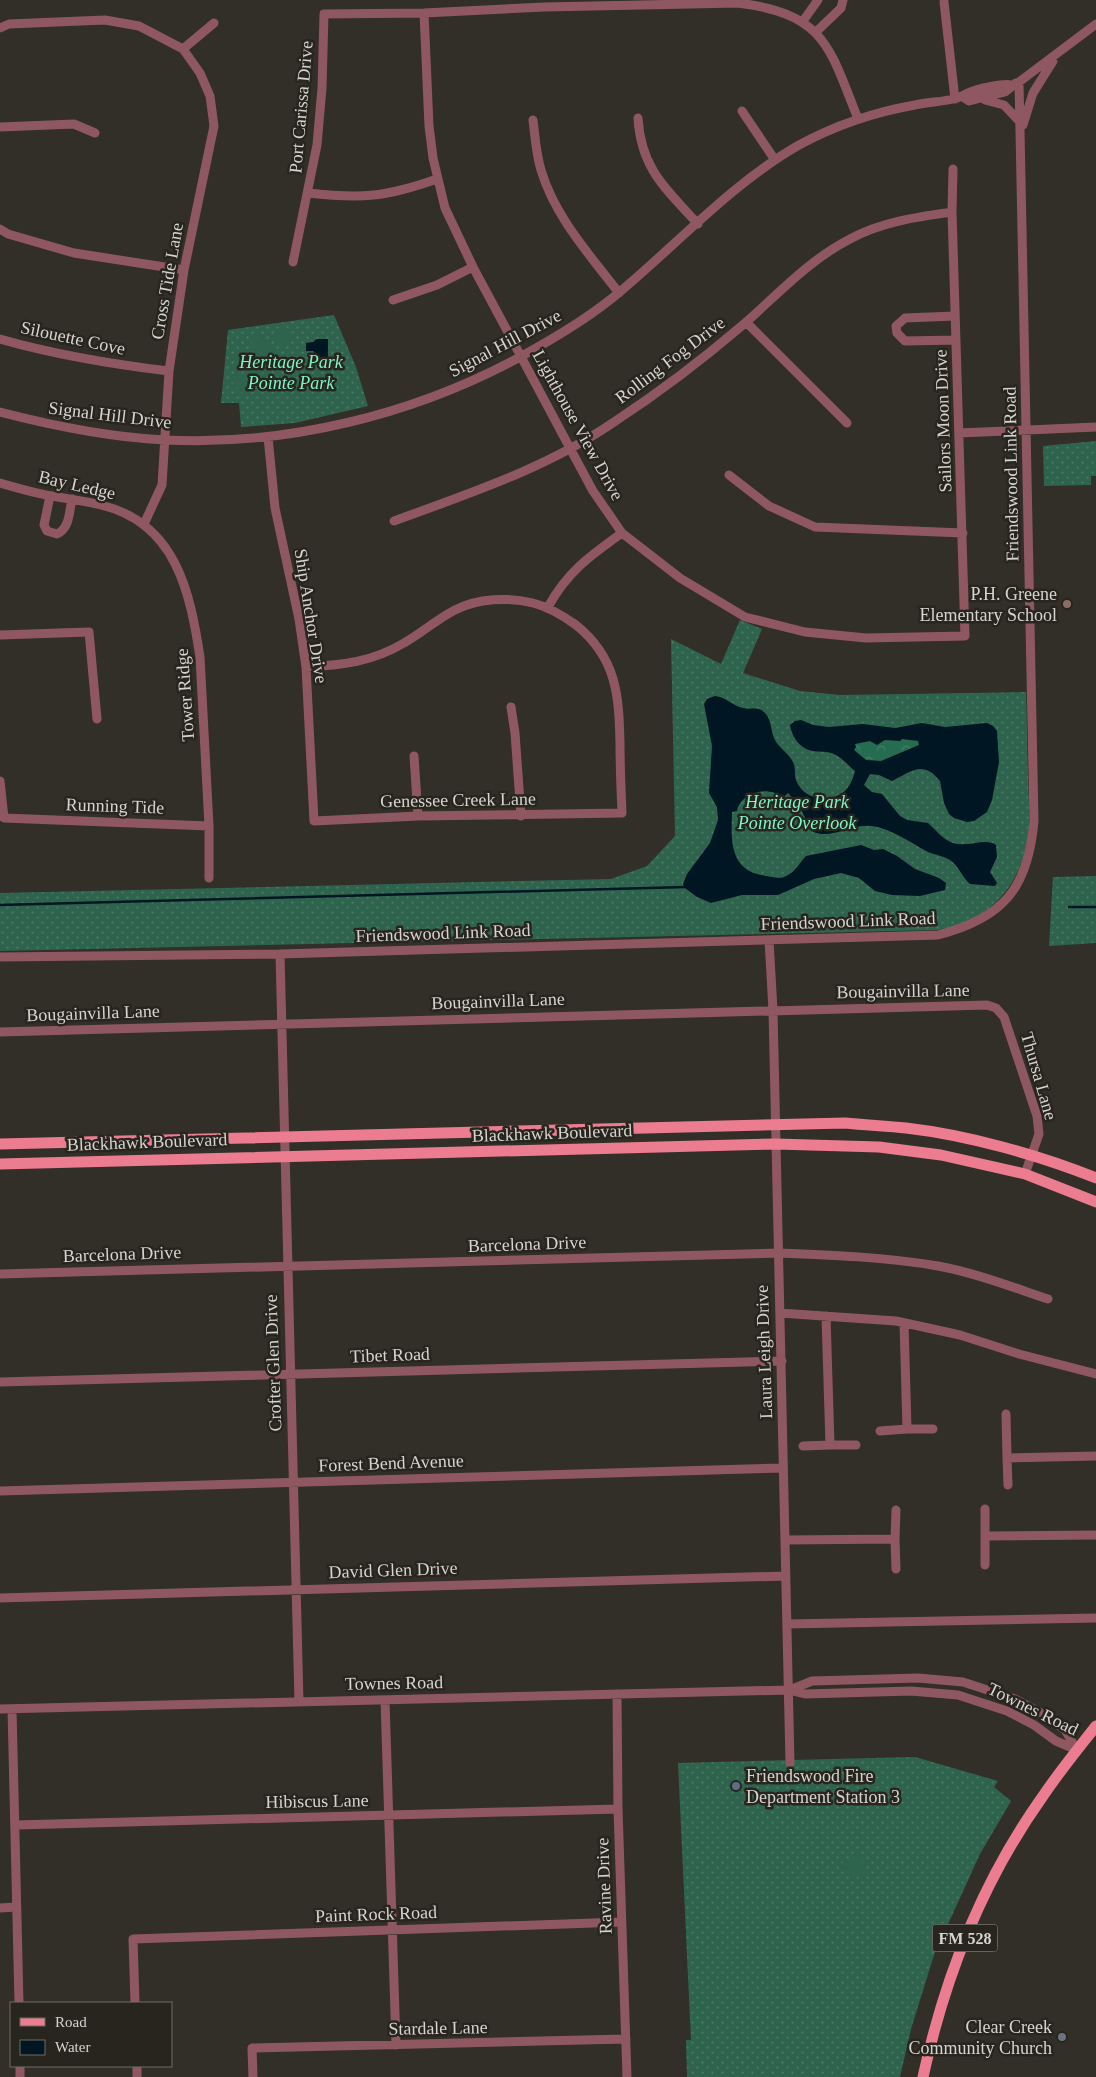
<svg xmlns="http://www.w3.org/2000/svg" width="1096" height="2077" viewBox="0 0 1096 2077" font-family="Georgia,serif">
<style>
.grass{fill:url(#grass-dots)}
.forest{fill:url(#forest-crowns)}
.pitch{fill:#2e644e}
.water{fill:#001622;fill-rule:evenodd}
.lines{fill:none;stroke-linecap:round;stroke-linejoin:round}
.stream{stroke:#001622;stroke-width:2.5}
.minor{stroke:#8f5860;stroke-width:9}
.major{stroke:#ec7c90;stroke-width:11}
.education-dot{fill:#8d6e63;stroke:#28251e;stroke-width:2}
.service-dot{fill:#5c6f8a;stroke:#28251e;stroke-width:2}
.worship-dot{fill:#6b7280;stroke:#28251e;stroke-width:2}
.labels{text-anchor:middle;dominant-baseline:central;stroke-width:5;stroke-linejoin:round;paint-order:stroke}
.shield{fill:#28251e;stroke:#a2a09b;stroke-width:1}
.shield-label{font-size:16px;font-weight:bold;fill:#d6d4d0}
.street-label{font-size:18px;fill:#d6d4d0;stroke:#28251e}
.park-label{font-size:18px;font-style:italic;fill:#7af7c4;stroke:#28251e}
.poi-label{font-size:18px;fill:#d6d4d0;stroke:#28251e;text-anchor:end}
</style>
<defs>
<pattern id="grass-dots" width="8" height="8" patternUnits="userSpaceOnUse" patternTransform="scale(1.25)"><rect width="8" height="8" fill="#2e644e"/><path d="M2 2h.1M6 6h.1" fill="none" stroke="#4c7966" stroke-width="1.8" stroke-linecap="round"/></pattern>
<pattern id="forest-crowns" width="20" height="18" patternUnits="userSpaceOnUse" patternTransform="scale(1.25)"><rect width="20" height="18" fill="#256c51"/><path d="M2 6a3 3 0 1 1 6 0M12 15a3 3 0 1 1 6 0" fill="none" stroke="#448069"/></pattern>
</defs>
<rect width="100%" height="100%" fill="#322f28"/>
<!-- grass -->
<path class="grass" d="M334,315l22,52 12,39 -73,17 -54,4 -2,-24h-18l7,-73z
M1096,441v35h-5v9l-47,1 -1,-40z
M740,620l22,9 -19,44 57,18 40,4 186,-3c1,28 1,56 2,84 0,19 3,41 0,60 -7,51 -40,86 -90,94l-938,21v-58l611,-14 36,-13 28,-30 -4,-197 50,25z
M1096,876v67l-47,3 4,-69z
M915,1757l83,24 -4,6 17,14 -31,53 -46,101 -23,74 -11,48h-213l-1,-37h5l-13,-277z"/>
<!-- forest -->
<path class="forest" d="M902,739l16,1 1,5 -38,16 -15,-2 -12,-9 2,-3 -1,-3 16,-3 6,4c7,-5 16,-5 25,-6z"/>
<!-- pitch -->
<path class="pitch" d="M283,324l13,13 -13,12 -12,-13z
M259,335l21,22 -10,10 -21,-22z
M245,347l21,22 -10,10 -21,-22z
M239,370l17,17 -10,10 -17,-18z
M857,1853l11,17 -15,10 -11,-17z"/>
<!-- water -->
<path class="water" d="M317,339h11v21h2v8h-13v-13l-4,-4h-7v-8l7,-1z
M715,696c11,1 18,10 28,12 8,2 15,-2 22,5 6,6 6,17 9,25 4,10 14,14 19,24 3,5 1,12 3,18 7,19 30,23 45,14 8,-5 12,-15 14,-23 -6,-5 -12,-12 -19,-16 -10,-5 -14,-2 -23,-4 -13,-2 -21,-14 -23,-26l5,-4 6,-1 12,5 16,2 34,-3 32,4 27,-5 23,4 42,-4 6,3 4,5 2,31 -7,38 -5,12 -13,9 -7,1 -13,-4 -5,-4 -5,-11 -4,-22c-17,-22 -30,-9 -48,0l-13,-6 -9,-1 -6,11 8,7 10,2 18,22 7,4 21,3c8,7 14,16 25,20 15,5 33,-6 43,2l1,12 -7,15 7,11 -2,3 -25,-2c-8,-7 -11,-18 -20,-24 -6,-4 -15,-5 -22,-8 -17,-9 -36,-23 -56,-26 -19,-3 -43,15 -60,5l-14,-27 -10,-11 -5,5c-14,-13 -42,-6 -46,13l-5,1c-1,29 -3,59 34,64 7,1 15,4 22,-1 9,-5 12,-13 18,-19l55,-11 13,5 9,-1 14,7 18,13 24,9 7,5 -1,7 -25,6 -28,-1 -17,-4 -16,-13 -18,-5 -27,6 -36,16h-36l-31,8 -14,-6 -12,-9 -2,-4 4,-10 23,-31 8,-23 -1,-13 -8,-14 3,-47 -8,-42 3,-5zM902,739l16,2 1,4 -38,16 -15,-1 -12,-10 2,-3 -1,-3 15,-3 7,4 8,-5 15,1z"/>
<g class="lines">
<!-- stream -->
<path class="stream" d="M0,905l686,-18
M1069,907h27"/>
<!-- minor -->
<path class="minor" d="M944,2l11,97
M424,13l5,113 4,32 12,50 28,59 120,224 29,42 58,45 65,39 60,15 61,6 99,-2 -13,-424 1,-43
M803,21l15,-21
M0,28l9,-4 96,-4 34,6 44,23 17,24 10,23 4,30 -30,144 -15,101 -7,114 -18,39
M816,32l25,-24 2,-8
M183,49l31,-26
M963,97l6,4 36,-9 11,-9
M985,100l19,5 15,16
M742,111l33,49
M638,118c3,51 28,71 60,106
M533,120c2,16 3,34 8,50 14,47 48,84 78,123
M1023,125l10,-32 20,-32
M0,127l74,-3 21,9
M308,193c54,6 78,4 129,-14
M0,229l8,5 66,19 110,17
M293,262l24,-117 5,-57 2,-74 100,-1 120,-6 194,-4c87,11 91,43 120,116
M393,300l44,-15 36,-18
M955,316l-50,2 -9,8 1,7 8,8 51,-1
M746,322l101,101
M0,339c56,16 111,25 169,32
M0,412c54,14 109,25 165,28 121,6 248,-25 355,-83 35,-19 72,-41 102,-67 57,-48 112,-108 177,-145 35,-19 76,-33 116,-40 12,-3 26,-3 38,-6 7,-1 10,-4 15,-6 8,-4 36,-10 43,-8
M959,433l137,-6
M268,437l7,71 24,111 7,48 8,154 104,-5 204,-3c-1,-23 -2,-46 -2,-69 -1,-48 -3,-86 -44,-119 -14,-10 -27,-18 -43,-22 -25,-6 -55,-5 -78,7 -18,9 -33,23 -51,33 -32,19 -61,22 -98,24
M729,475l40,31 46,21 148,6
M0,483c17,5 35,10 52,13 16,3 33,5 49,9 75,18 89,87 99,152l9,169v52
M50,496l-6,29 3,6 10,3c13,-6 12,-22 15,-35
M394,521c76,-28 153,-53 220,-99 46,-30 89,-63 130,-98 34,-30 65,-64 106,-85 31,-17 67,-22 102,-27
M548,607c20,-36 42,-51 74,-74
M0,635l89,-3 8,87
M511,707l4,26 6,83
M414,756l4,60
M0,781l4,37 205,8
M769,940l4,70 17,753
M280,954l19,748
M0,957l280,-3 658,-19c65,-17 90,-46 96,-114l-15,-739 77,-58
M0,1032l987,-27 9,3 8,9 33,99 2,18 -14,40
M0,1274l778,-21c54,2 107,4 160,13 38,7 74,21 110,33
M780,1313l116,8 64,14 59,19 77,20
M0,1382l782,-21
M1006,1414l1,44 89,-2
M907,1429h26
M880,1431l27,-2 -3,-106
M830,1445h26
M803,1446l27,-1 -4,-129
M1007,1458l1,27
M0,1491l783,-23
M985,1509v27l111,-1
M985,1536v29
M895,1539l1,-29
M785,1540l110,-1 1,30
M0,1598l786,-22
M787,1624l309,-6
M790,1690l22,-9 106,-3 45,4 52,17 26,14 24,17 12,20
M617,1694l1,115 9,268
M385,1700l11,345
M0,1709l789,-19 16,4 106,-3 47,4 49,16 27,14 22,16 21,9
M12,1709l7,294
M16,1825l602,-16
M0,1908l16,-1
M135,2003l-2,-64 488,-17
M20,2066v11
M137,2066v11
M253,2077l-1,-29 374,-9"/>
<!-- major -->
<path class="major" d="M0,1144l845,-21c20,2 41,3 61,5 61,7 133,27 190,50
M0,1164l776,-20 103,3 62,8 84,19 71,28
M923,2077c22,-101 60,-197 120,-281 16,-24 35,-47 53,-70"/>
</g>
<!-- markers -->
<circle class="education-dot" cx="1067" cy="604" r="5"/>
<circle class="service-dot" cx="736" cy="1786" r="5"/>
<circle class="worship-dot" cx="1062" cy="2037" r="5"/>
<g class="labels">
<!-- shield labels -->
<rect class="shield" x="932.5" y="1924.5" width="65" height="27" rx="4"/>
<g class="shield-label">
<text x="965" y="1938">FM 528</text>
</g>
<!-- street labels -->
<g class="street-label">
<text transform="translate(301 107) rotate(-85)">Port Carissa Drive</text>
<text transform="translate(167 281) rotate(-80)">Cross Tide Lane</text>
<text transform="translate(73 338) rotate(12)">Silouette Cove</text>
<text transform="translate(505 343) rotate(-28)">Signal Hill Drive</text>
<text transform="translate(670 360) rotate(-37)">Rolling Fog Drive</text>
<text transform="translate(110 415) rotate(7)">Signal Hill Drive</text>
<text transform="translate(943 421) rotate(-92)">Sailors Moon Drive</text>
<text transform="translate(578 425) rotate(61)">Lighthouse View Drive</text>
<text transform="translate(1011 474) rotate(-91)">Friendswood Link Road</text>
<text transform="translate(77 485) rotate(13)">Bay Ledge</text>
<text transform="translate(311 616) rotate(81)">Ship Anchor Drive</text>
<text transform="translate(185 695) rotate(-94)">Tower Ridge</text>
<text transform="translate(458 800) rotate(-1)">Genessee Creek Lane</text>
<text transform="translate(115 806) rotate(2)">Running Tide</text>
<text transform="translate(848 921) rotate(-2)">Friendswood Link Road</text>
<text transform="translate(443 933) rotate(-2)">Friendswood Link Road</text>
<text transform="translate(903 991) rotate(-1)">Bougainvilla Lane</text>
<text transform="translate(498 1001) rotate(-2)">Bougainvilla Lane</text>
<text transform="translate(93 1013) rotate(-2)">Bougainvilla Lane</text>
<text transform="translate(1039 1076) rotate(74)">Thursa Lane</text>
<text transform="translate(552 1133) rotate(-2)">Blackhawk Boulevard</text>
<text transform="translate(147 1142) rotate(-2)">Blackhawk Boulevard</text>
<text transform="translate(527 1244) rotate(-2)">Barcelona Drive</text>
<text transform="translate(122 1254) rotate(-2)">Barcelona Drive</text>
<text transform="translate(764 1352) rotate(-92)">Laura Leigh Drive</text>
<text transform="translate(390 1355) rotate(-2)">Tibet Road</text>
<text transform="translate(273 1363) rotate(-92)">Crofter Glen Drive</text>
<text transform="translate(391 1463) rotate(-2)">Forest Bend Avenue</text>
<text transform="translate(393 1570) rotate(-2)">David Glen Drive</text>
<text transform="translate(394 1683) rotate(-1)">Townes Road</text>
<text transform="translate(1033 1709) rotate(26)">Townes Road</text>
<text transform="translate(317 1801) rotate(-1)">Hibiscus Lane</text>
<text transform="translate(604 1886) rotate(-92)">Ravine Drive</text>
<text transform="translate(376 1914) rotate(-2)">Paint Rock Road</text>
<text transform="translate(438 2028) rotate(-1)">Stardale Lane</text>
</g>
<!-- park labels -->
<g class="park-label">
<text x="291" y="362">Heritage Park<tspan x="291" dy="21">Pointe Park</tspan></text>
<text x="797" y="802">Heritage Park<tspan x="797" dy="21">Pointe Overlook</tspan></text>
</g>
<!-- poi labels -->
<g class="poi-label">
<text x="1057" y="594">P.H. Greene<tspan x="1057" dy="21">Elementary School</tspan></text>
<text x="746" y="1776" text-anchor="start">Friendswood Fire<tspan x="746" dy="21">Department Station 3</tspan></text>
<text x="1052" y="2027">Clear Creek<tspan x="1052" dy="21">Community Church</tspan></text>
</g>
</g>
<!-- legend -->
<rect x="10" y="2002" width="162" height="65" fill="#28251e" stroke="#6e6b65"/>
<rect x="20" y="2018" width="25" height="8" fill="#ec7c90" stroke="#6e6b65"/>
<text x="55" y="2027" font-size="15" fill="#d6d4d0">Road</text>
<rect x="20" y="2040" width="25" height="15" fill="#001622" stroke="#6e6b65"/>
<text x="55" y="2052" font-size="15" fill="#d6d4d0">Water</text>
</svg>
